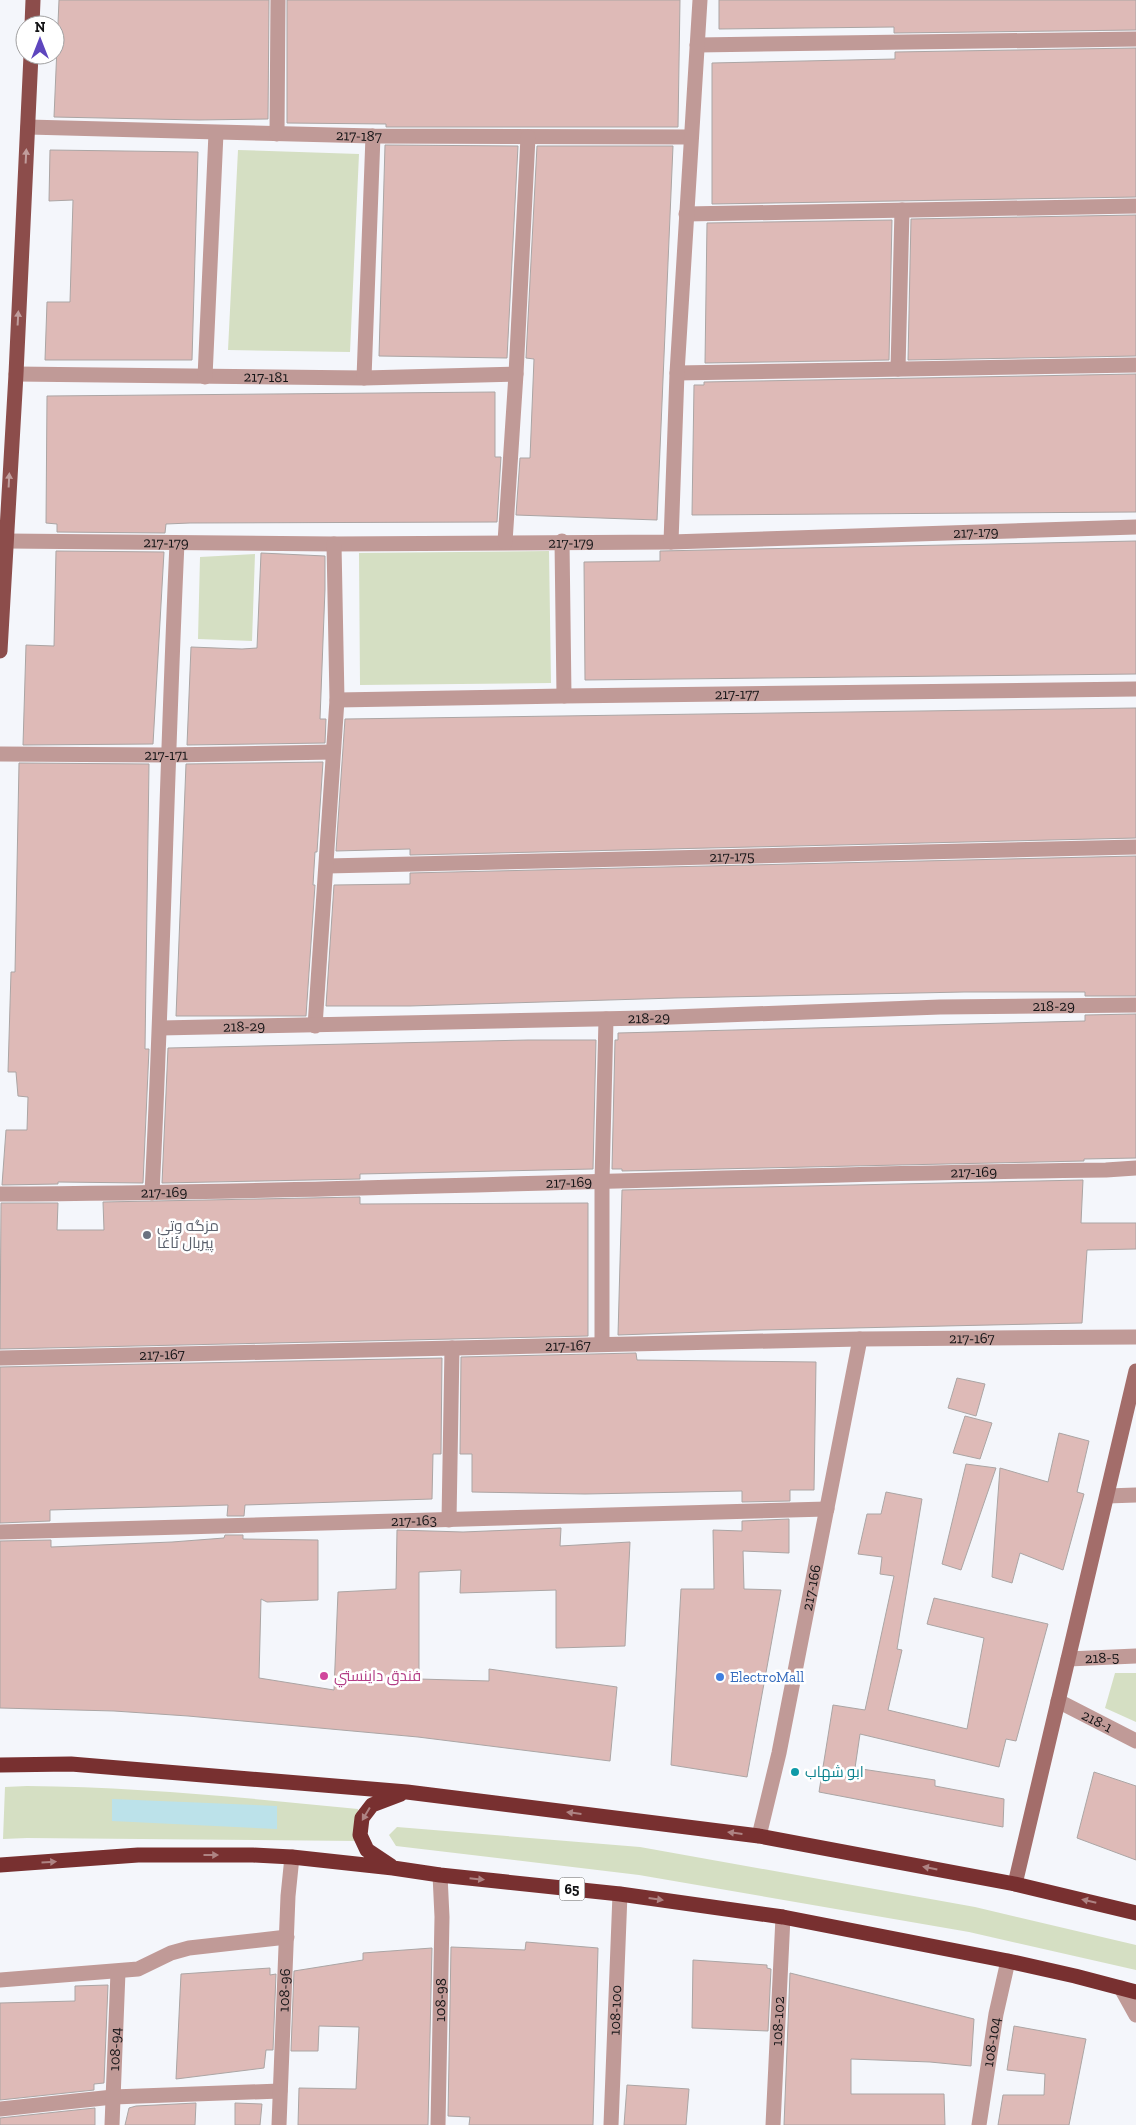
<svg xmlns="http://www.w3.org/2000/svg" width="1136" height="2125" viewBox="0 0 1136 2125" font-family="'Zilla Slab',Cairo,serif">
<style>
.green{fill:#d5dfc3}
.water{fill:#bce2ea}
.building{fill:#debab7;stroke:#aba5a4}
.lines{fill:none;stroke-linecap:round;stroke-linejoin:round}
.street{stroke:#c09a97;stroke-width:15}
.secondary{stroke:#a36d6a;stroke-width:15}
.primary{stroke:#8c4d4b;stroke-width:15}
.highway{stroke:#783030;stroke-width:15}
.oneway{fill:#c09d9c}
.oneway2{fill:#ae8383}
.worship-dot{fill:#6b7280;stroke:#fff;stroke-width:2}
.hotel-dot{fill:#d1479c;stroke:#fff;stroke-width:2}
.shop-dot{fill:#3f7fe0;stroke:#fff;stroke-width:2}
.culture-dot{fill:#0f9aa8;stroke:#fff;stroke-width:2}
.labels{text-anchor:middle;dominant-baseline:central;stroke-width:5;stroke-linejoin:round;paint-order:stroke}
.shield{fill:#fff;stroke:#5a5a5c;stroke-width:1}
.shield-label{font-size:14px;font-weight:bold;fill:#141416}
.street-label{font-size:15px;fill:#141416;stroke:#fff}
.worship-label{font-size:15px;fill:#5b616d;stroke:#fff;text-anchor:start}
.hotel-label{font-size:15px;fill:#b23c85;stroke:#fff;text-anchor:start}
.shop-label{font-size:15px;fill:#366cbe;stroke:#fff;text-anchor:start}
.culture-label{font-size:15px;fill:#0d838f;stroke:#fff;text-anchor:start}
</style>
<rect width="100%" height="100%" fill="#f4f6fb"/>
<!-- green -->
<path class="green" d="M238,150l121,4 -9,198 -122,-2z
M549,551l2,132 -191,2 -1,-132z
M255,554l-3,87 -54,-2 2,-82z
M1115,1673h21v49l-31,-14z
M27,1786c111,1 221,12 331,23v32l-331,-3 -24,1 2,-52z
M397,1827l243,20 335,60 161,38v25l-167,-38 -330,-57 -243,-29 -7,-11z"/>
<!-- water -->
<path class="water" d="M112,1799l165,7v23l-165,-8z"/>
<!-- building -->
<path class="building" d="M59,0h210l-1,119 -69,1 -145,-3z
M287,0h393l-2,127h-292v-3l-99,-1z
M719,0h417v30l-242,3v-6l-175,2z
M1136,48v149l-424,7v-141l183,-4v-7z
M385,145l133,1 -11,212 -128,-2z
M537,146h136l-16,374 -141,-5 4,-57h10l4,-99 -8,-1z
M50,150l148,2 -6,208h-147l2,-58h23l3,-102 -24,1z
M1136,215v141l-228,4 3,-141z
M892,220l-3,140 -184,3 2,-140z
M1136,374v138l-444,3 2,-130h10v-3z
M495,392v65h6l-4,65 -307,1 -24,1 -1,9 -108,-1v-8l-11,-1 1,-127z
M1136,541v133l-551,6 -1,-118 76,-1v-10z
M56,551l108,1 -11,192 -130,1 3,-100 28,1z
M261,553l64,3v33l-5,130h6l-1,24 -138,2 4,-98 51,2 15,-1z
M1136,708v130l-726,17v-6l-74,2 9,-132z
M323,762l-6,90h-2l-2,33h2l-9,131h-130l10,-252z
M19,763l130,1 -4,285h4l-6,134 -85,-1v2l-56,1 4,-55h21l1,-33 -10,-1 -2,-24h-8l3,-100h4z
M1136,856v140h-51v-4h-121l-289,6 -265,8h-84l8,-121 76,-1v-11z
M1136,1014v144l-52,1v2l-462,10v-2h-10l3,-129h3v-7l467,-12v-6z
M528,1040h68l-3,129 -233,5v5l-198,4 6,-135z
M1083,1180l-2,43h55v26l-49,1 -5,73 -321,7 -143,5 4,-145z
M360,1197v7l228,-1v133l-588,13 1,-146h57l-1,27h47l-1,-28z
M636,1353l1,7 179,2 -2,128h-24v11l-48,1v-11l-157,3 -113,-2v-38h-12l1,-97z
M442,1358l-1,96h-8l-1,45 -187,6 -1,11h-17l1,-11 -178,5v11l-50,2v-156z
M957,1378l28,6 -9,32 -28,-8z
M965,1416l27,7 -12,36 -27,-6z
M1059,1433l30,8 -12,51 7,2 -21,76 -43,-17 -8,30 -20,-6 8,-109 48,14z
M966,1464l30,4 -35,102 -19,-6z
M886,1492l36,7 -25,150 5,1 -14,60 79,19 17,-91 -57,-14 7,-26 114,26 -32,117 -10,-2 -7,28 -139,-33 -5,34 80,12v6l69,13 -1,28 -184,-35 14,-87 32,5 29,-134 -14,-2 2,-17 -24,-3 9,-40h14z
M789,1519v34l-46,-2 1,38 37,1 -34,187 -76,-12 10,-176h33l-1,-59 29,1v-10z
M561,1528l-1,18 70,-4 -5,104 -69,2v-58l-96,3 1,-23 -42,2v107l70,2v-12l128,18 -7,74 -192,-24 -230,-21 -74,-5 -114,-3v-167l51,-1v7l121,-5 52,-4 1,-3h18v4l75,1v60l-51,2 -6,-3 -2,79 75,12 4,-98 58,-3 1,-59 66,2z
M1094,1772l42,14v74l-59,-22z
M526,1942l72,6 -5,177h-124l1,-8 -22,-1 3,-169 74,3z
M432,1948l-4,177h-130l1,-37 57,1 3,-62 -40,-1 -1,25h-27l3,-80 69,-11v-7z
M693,1960l74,5v3l4,1 -3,62 -76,-3z
M270,1968v7l6,-1 -3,76h-7l-2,18 -88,11 5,-105z
M790,1973l184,46 -3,47 -41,-4 -79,-3v35h93l1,31h-161z
M108,1985l-4,98 -10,1v6l-94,10v-97l75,-2v-15z
M1014,2026l72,13 -17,86h-71l5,-30h41l1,-21 -38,-4z
M627,2085l62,4 -3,36h-62z
M196,2103l-1,22h-70l4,-17 7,-2z
M235,2103l27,1 -2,21h-25z
M95,2108v17h-95v-7z"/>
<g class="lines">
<!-- street -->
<g class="street">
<path d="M697,45l439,-6"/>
<path id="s1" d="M28,127l345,9 317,1"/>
<path d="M277,134l1,-134"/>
<path d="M686,214l450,-8"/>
<path d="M898,369l4,-159"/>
<path d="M677,373l459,-8"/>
<path id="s2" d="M16,374l348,4 152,-4"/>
<path d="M205,377l11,-244"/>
<path d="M364,378l9,-242"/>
<path id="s3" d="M6,541l328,3 337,-2 465,-15"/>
<path d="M562,541l2,155"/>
<path d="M505,542l11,-168 12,-237"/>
<path d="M671,542l6,-169 23,-373"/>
<path id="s4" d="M337,700l227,-4 572,-7"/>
<path id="s5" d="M0,754l167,1 166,-3"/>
<path id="s6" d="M327,866l809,-19"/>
<path d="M315,1026l22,-326 -3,-156"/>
<path id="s7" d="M160,1028l485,-10 295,-11 196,-2"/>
<path d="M152,1193c11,-217 15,-433 25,-650"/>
<path id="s8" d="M0,1194c369,-2 737,-20 1106,-24l30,-2"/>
<path d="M602,1344v-162l4,-163"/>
<path id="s9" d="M0,1358l860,-19 276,-2"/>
<path d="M1107,1496l29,-1"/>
<path d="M449,1520l3,-172"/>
<path id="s10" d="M0,1532l827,-23"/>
<path id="s11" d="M1068,1659l68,-3"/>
<path id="s12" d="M1058,1701l78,40"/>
<path id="s13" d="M759,1836l20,-83 81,-414"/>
<path d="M0,1980l138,-11 33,-16 18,-5 98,-11"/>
<path d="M1121,1988l15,27"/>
<path d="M0,2109l113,-12 167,-6"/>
<path id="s14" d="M112,2125l6,-153"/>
<path id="s15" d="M279,2125l9,-229 4,-39"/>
<path id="s16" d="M438,2125l4,-208 -2,-42"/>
<path id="s17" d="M611,2125l9,-231"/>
<path id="s18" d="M773,2125l10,-208"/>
<path id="s19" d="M979,2125l17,-111 12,-53"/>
</g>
<!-- secondary -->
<path class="secondary" d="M1015,1884l121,-513"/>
<!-- primary -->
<path class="primary" d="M32,25l1,-25
M0,651l16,-277 15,-319"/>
<!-- highway -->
<path class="highway" d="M0,1765l71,-1 336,28 352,44 256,48 121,29
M0,1865l138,-10h115l39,2 101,11 47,7 180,19 163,23 225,44 67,15 61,16
M391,1866l-24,-16 -7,-15 2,-17 10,-13 29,-11"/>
</g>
<!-- one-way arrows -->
<defs><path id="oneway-solid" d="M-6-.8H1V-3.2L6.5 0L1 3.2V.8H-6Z" transform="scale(1.25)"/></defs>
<g class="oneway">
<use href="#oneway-solid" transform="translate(26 156) rotate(-87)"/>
<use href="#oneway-solid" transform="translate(18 318) rotate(-87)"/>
<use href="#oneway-solid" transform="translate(9 480) rotate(-87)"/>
</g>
<g class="oneway2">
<use href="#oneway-solid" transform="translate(574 1813) rotate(-173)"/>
<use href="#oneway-solid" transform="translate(366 1814) rotate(121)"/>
<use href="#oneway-solid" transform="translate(735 1833) rotate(-173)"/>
<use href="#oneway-solid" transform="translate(211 1855)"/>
<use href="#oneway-solid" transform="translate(49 1862) rotate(-3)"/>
<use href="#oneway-solid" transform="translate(930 1868) rotate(-169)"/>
<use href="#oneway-solid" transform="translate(477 1879) rotate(6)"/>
<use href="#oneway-solid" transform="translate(656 1899) rotate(8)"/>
<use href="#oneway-solid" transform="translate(1089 1901) rotate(-167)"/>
</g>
<!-- markers -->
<circle class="worship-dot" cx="147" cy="1235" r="5"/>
<circle class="hotel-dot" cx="324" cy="1676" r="5"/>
<circle class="shop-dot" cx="720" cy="1677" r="5"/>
<circle class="culture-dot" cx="795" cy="1772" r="5"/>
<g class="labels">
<!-- shield labels -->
<rect class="shield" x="559.5" y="1877.5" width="25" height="23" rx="4"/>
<g class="shield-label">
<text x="572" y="1889">65</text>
</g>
<!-- street labels -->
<g class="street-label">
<text stroke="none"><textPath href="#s1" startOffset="331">217-187</textPath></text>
<text stroke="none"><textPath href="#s2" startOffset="250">217-181</textPath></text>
<text stroke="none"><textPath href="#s3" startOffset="970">217-179</textPath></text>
<text stroke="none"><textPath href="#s3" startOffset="565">217-179</textPath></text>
<text stroke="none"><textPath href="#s3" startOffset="160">217-179</textPath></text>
<text stroke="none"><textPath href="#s4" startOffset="400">217-177</textPath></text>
<text stroke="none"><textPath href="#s5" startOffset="166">217-171</textPath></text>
<text stroke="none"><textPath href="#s6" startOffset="405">217-175</textPath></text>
<text stroke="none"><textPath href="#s7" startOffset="894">218-29</textPath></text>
<text stroke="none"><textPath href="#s7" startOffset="489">218-29</textPath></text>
<text stroke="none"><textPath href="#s7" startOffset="84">218-29</textPath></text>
<text stroke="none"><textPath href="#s8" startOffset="974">217-169</textPath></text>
<text stroke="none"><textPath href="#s8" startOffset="569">217-169</textPath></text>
<text stroke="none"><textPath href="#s8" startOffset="164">217-169</textPath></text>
<text stroke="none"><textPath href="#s9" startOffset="972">217-167</textPath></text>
<text stroke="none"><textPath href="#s9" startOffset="568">217-167</textPath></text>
<text stroke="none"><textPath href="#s9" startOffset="162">217-167</textPath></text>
<text stroke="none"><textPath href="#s10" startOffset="414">217-163</textPath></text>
<text stroke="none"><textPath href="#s13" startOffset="254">217-166</textPath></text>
<text stroke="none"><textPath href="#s11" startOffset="34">218-5</textPath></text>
<text stroke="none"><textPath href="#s12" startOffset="44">218-1</textPath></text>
<text stroke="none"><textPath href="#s15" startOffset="135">108-96</textPath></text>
<text stroke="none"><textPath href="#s16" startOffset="125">108-98</textPath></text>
<text stroke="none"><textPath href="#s17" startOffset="115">108-100</textPath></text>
<text stroke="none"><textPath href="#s18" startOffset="104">108-102</textPath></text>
<text stroke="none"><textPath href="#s19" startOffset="84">108-104</textPath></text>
<text stroke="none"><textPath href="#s14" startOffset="76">108-94</textPath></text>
</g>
<!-- worship labels -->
<g class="worship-label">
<text x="157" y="1226">مزگه وتى<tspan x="157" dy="17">پيربال ئاغا</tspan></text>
</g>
<!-- hotel labels -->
<g class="hotel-label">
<text x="334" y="1676">فندق داينستي</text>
</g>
<!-- shop labels -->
<g class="shop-label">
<text x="730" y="1677">ElectroMall</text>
</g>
<!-- culture labels -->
<g class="culture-label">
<text x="805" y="1772">ابو شهاب</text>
</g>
</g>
<!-- north arrow -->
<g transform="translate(40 40)"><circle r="24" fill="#ffffff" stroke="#a1a1a2"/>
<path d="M0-4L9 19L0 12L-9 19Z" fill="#5e46be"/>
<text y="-8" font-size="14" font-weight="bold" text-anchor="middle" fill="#141416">N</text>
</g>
</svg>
